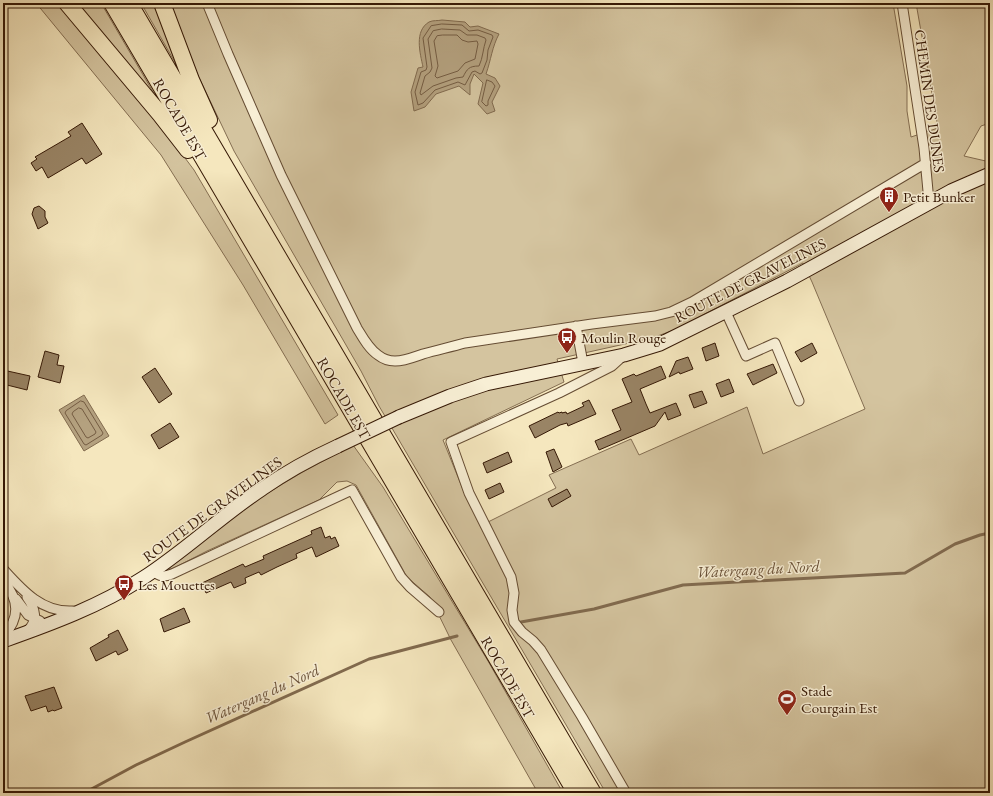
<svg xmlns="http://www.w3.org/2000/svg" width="993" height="796" viewBox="0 0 993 796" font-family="'EB Garamond',serif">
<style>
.green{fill:#d4c49f;stroke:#846e52;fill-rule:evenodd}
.water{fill:#b4a17f;stroke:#816a4e}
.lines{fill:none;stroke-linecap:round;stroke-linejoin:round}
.shore{stroke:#745c42;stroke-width:1}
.stream{stroke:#816a4e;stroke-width:3}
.building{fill:#998465;stroke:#351805}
.street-casing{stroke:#654c33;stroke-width:11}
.secondary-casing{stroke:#351805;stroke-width:15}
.highway-casing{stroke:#351805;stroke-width:18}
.street{stroke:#f8efd5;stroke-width:9}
.secondary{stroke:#f8efd5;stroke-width:13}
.highway{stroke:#f5e7be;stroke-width:16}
.secondary-bridge-casing{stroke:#351805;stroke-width:15;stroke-linecap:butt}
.secondary-bridge{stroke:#f8efd5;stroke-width:13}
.labels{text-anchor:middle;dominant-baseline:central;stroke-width:3;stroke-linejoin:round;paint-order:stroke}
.street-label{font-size:15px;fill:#351805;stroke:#f8efd5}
.poi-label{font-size:15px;fill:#351805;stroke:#f8efd5;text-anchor:start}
.water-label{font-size:16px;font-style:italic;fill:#684f36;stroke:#f8efd5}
</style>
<rect width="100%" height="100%" fill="#f5e7be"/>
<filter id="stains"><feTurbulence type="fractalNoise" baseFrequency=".005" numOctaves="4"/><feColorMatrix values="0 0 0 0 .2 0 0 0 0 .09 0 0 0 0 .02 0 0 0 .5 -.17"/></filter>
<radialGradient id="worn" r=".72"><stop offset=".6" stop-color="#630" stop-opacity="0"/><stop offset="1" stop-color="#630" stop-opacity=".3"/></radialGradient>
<!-- green -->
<path class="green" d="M36,3h25l95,116 38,51 144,245 -13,9 -82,-139 -82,-130z
M73,3h28l62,106z
M141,3h16l27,75z
M170,3h723l14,83v25l4,26 27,-9 -22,-125h74v120l-9,3 -17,30 26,6v631h-384l-227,-387 -18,-35 -127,-220 -41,-86zM803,263l9,19 53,127 -102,45 -16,-47 -108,48 -8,-16 -82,36 7,13 -74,37 -16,-28 -23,-57 121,-58 -7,-23 95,-21 22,-8z
M353,445l30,42 105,174 75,132h-25l-87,-153 -21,-43 -23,-20 -51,-92 -9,-4 -10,1 -18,18 -112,51 -35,18h-5l89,-69 45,-27z"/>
<!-- water -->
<path class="water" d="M442,20l23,2 5,5 8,-1 21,8c-7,13 -8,26 -13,40l9,4 5,8 -8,16 3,9 -8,3 -9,-10 5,-21 -9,-9 -4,10v11l-11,-9 -23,8 -11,13 -11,4 -3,-19 7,-24 5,-1c-3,-14 -9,-36 6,-45 4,-2 9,-1 13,-2z
M84,395l25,41 -25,15 -25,-41z"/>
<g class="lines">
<!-- shore -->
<path class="shore" d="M442,24l20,1 7,6 9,-1 14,5 1,2 -5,13 -1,10 -5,13 -2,1 -5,-3 -3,1 -7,13 -7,-3 -23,8 -12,13 -5,2 -3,-13 6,-20 5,-2 1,-3 -4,-29 8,-12z
M442,29l18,1 7,5h10l8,3 1,2c-3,8 -3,18 -7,26 -10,0 -12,3 -16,11l-7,1 -23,8 -12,9 -1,-2 5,-17 5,-4 2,-4 -4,-29 5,-8z
M443,35h14l5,5 6,2 9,-1 1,3 -3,15 -10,4 -7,8 -21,7 -2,-2 3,-10 -4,-25 3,-5z
M487,80l5,2 3,4 -7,15v4l-2,1 -4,-4z
M81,401l3,1 19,31 -1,2 -16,10 -2,-1 -19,-31 1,-2z
M79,408l3,1 14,23 -1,2 -7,4 -2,-1 -14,-23 1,-2z"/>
<!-- stream -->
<path class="stream" d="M521,622l73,-13 89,-24 222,-12 50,-29 25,-9 10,-2
M84,793l52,-28 49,-23 184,-83 88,-23"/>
</g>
<!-- building -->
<path class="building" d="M82,123l20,31 -16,10 -4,-6 -34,20 -6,-11 -6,4 -5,-8 6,-4 -2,-2 36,-21 -3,-4z
M39,206l6,5v6l3,6 -10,6 -6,-15 2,-6z
M715,343l4,13 -13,5 -4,-13z
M812,343l5,10 -16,9 -6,-10z
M45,351l14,4 -2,10 7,1 -4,17 -22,-6z
M688,357l5,12 -13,5 -1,-2 -10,5 7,-16z
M773,364l4,9 -24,12 -6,-11z
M661,366l5,12 -26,11 6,15 4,9 26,-10 5,12 -13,5 -3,-8 -10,14 -56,24 -4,-9 26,-11 -9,-20 20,-8 -10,-23 12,-5 2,2z
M155,368l17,26 -13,9 -17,-26z
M3,370l27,6 -3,14 -24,-6z
M729,379l5,13 -13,5 -5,-13z
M702,391l5,12 -13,5 -5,-13z
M589,400l7,14 -28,12 -1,-3 -7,2 -25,13 -6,-12 29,-14 1,1 3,-1v1l4,-1 1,2 17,-8 -2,-3z
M170,423l9,14 -20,12 -8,-14z
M554,449l8,18 -9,5 -7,-20z
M508,452l4,10 -25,11 -4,-10z
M500,483l4,9 -15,7 -4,-9z
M567,489l4,7 -19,11 -4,-8z
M321,527l4,11 5,-2 1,3 4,-2 4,9 -23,11 -4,-10 -16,7 1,4 -20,9 -16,8 -2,-3 -14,6 1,5 -12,5 -3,-6 -25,11 -4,-10 41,-19 2,3 19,-8 -1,-3 49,-22 -1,-3z
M184,608l6,14 -26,10 -4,-13z
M118,630l10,20 -10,5 -2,-4 -20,10 -6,-13 19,-11 -1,-2z
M54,687l8,21 -8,3 -1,-1 -5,2 -2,-6 -15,5 -6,-15z"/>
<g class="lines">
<defs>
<path id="street" d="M207,3l21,51 53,121 76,153c6,10 12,21 21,27 5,4 11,6 17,6 10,0 19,-4 28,-7 14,-4 28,-7 42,-11l127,-19 63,-8 16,-4 21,-10 234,-139
M902,3l22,145 5,54
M726,312l20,44 29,-13 24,58
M576,326l7,37
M623,356l-11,10 -53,27 -108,49 18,51 42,84 3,16 -2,17 2,12 8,10 11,9 8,9 41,67 44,76
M3,569c19,21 39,44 70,42
M153,571c7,6 11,6 19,3l180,-84 49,87 9,10 29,25
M3,581c17,19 17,37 0,56
M16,599l12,16 12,6
M27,631c12,-10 8,-23 0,-34"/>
<path id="secondary" d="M399,417l51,-21 36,-12 138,-29 36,-11 127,-63 164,-90 39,-17
M3,641c48,-17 97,-35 140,-63 42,-27 78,-62 119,-89 24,-17 50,-31 76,-43"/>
<path id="highway" d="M67,3l93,111 28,36
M112,3l464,790
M129,3l464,790
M162,3l29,77 18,40"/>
</defs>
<!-- street casing -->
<use href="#street" class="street-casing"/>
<!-- secondary casing -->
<use href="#secondary" class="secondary-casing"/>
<!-- highway casing -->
<use href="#highway" class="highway-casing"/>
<!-- street -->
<use href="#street" class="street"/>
<!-- secondary -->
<use href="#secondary" class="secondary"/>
<!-- highway -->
<use href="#highway" class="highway"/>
<defs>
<path id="secondary-bridge" d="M338,446l61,-29"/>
</defs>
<!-- secondary-bridge casing -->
<use href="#secondary-bridge" class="secondary-bridge-casing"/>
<!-- secondary-bridge -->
<use href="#secondary-bridge" class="secondary-bridge"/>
</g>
<!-- icons -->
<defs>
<symbol id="building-pin" viewBox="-11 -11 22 30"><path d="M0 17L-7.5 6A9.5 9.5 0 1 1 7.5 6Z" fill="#8f2418" stroke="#f8efd5"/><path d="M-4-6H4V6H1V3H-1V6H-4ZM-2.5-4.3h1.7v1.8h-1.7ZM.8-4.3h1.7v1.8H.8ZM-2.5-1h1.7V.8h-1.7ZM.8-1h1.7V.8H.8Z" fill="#fff"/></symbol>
<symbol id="bus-pin" viewBox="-11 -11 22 30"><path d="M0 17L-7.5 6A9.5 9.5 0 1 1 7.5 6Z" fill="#8f2418" stroke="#f8efd5"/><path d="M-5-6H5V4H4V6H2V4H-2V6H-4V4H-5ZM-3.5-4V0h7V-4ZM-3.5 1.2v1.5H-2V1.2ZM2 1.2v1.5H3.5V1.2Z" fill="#fff"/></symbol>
<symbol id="stadium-pin" viewBox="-11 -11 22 30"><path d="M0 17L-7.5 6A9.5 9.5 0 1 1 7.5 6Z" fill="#8f2418" stroke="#f8efd5"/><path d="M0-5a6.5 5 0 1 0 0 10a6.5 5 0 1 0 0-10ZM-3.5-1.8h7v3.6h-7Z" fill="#fff"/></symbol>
</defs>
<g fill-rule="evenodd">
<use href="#building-pin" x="878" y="185" width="22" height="30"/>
<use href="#bus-pin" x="556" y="326" width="22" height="30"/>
<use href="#bus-pin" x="113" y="573" width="22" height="30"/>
<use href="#stadium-pin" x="776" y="688" width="22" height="30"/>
</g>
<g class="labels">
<!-- street labels -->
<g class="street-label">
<text transform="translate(930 101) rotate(82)">CHEMIN DES DUNES</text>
<text transform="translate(180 119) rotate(60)">ROCADE EST</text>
<text transform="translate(750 280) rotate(-27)">ROUTE DE GRAVELINES</text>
<text transform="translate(344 398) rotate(60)">ROCADE EST</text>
<text transform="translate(212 509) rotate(-36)">ROUTE DE GRAVELINES</text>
<text transform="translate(508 677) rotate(60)">ROCADE EST</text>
</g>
<!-- poi labels -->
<g class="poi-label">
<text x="903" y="196">Petit Bunker</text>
<text x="581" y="337">Moulin Rouge</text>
<text x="138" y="584">Les Mouettes</text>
<text x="801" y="690">Stade<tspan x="801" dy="17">Courgain Est</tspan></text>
</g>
<!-- water labels -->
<g class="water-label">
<text transform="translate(758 569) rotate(-3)">Watergang du Nord</text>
<text transform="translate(262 694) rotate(-24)">Watergang du Nord</text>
</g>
</g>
<!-- margin -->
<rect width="993" height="796" fill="none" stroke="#f5e7be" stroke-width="16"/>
<rect x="4" y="4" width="985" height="788" fill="none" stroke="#351805" stroke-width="2"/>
<rect x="8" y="8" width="977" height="780" fill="none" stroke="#351805"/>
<rect width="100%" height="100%" filter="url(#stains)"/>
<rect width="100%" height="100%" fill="url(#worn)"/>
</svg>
